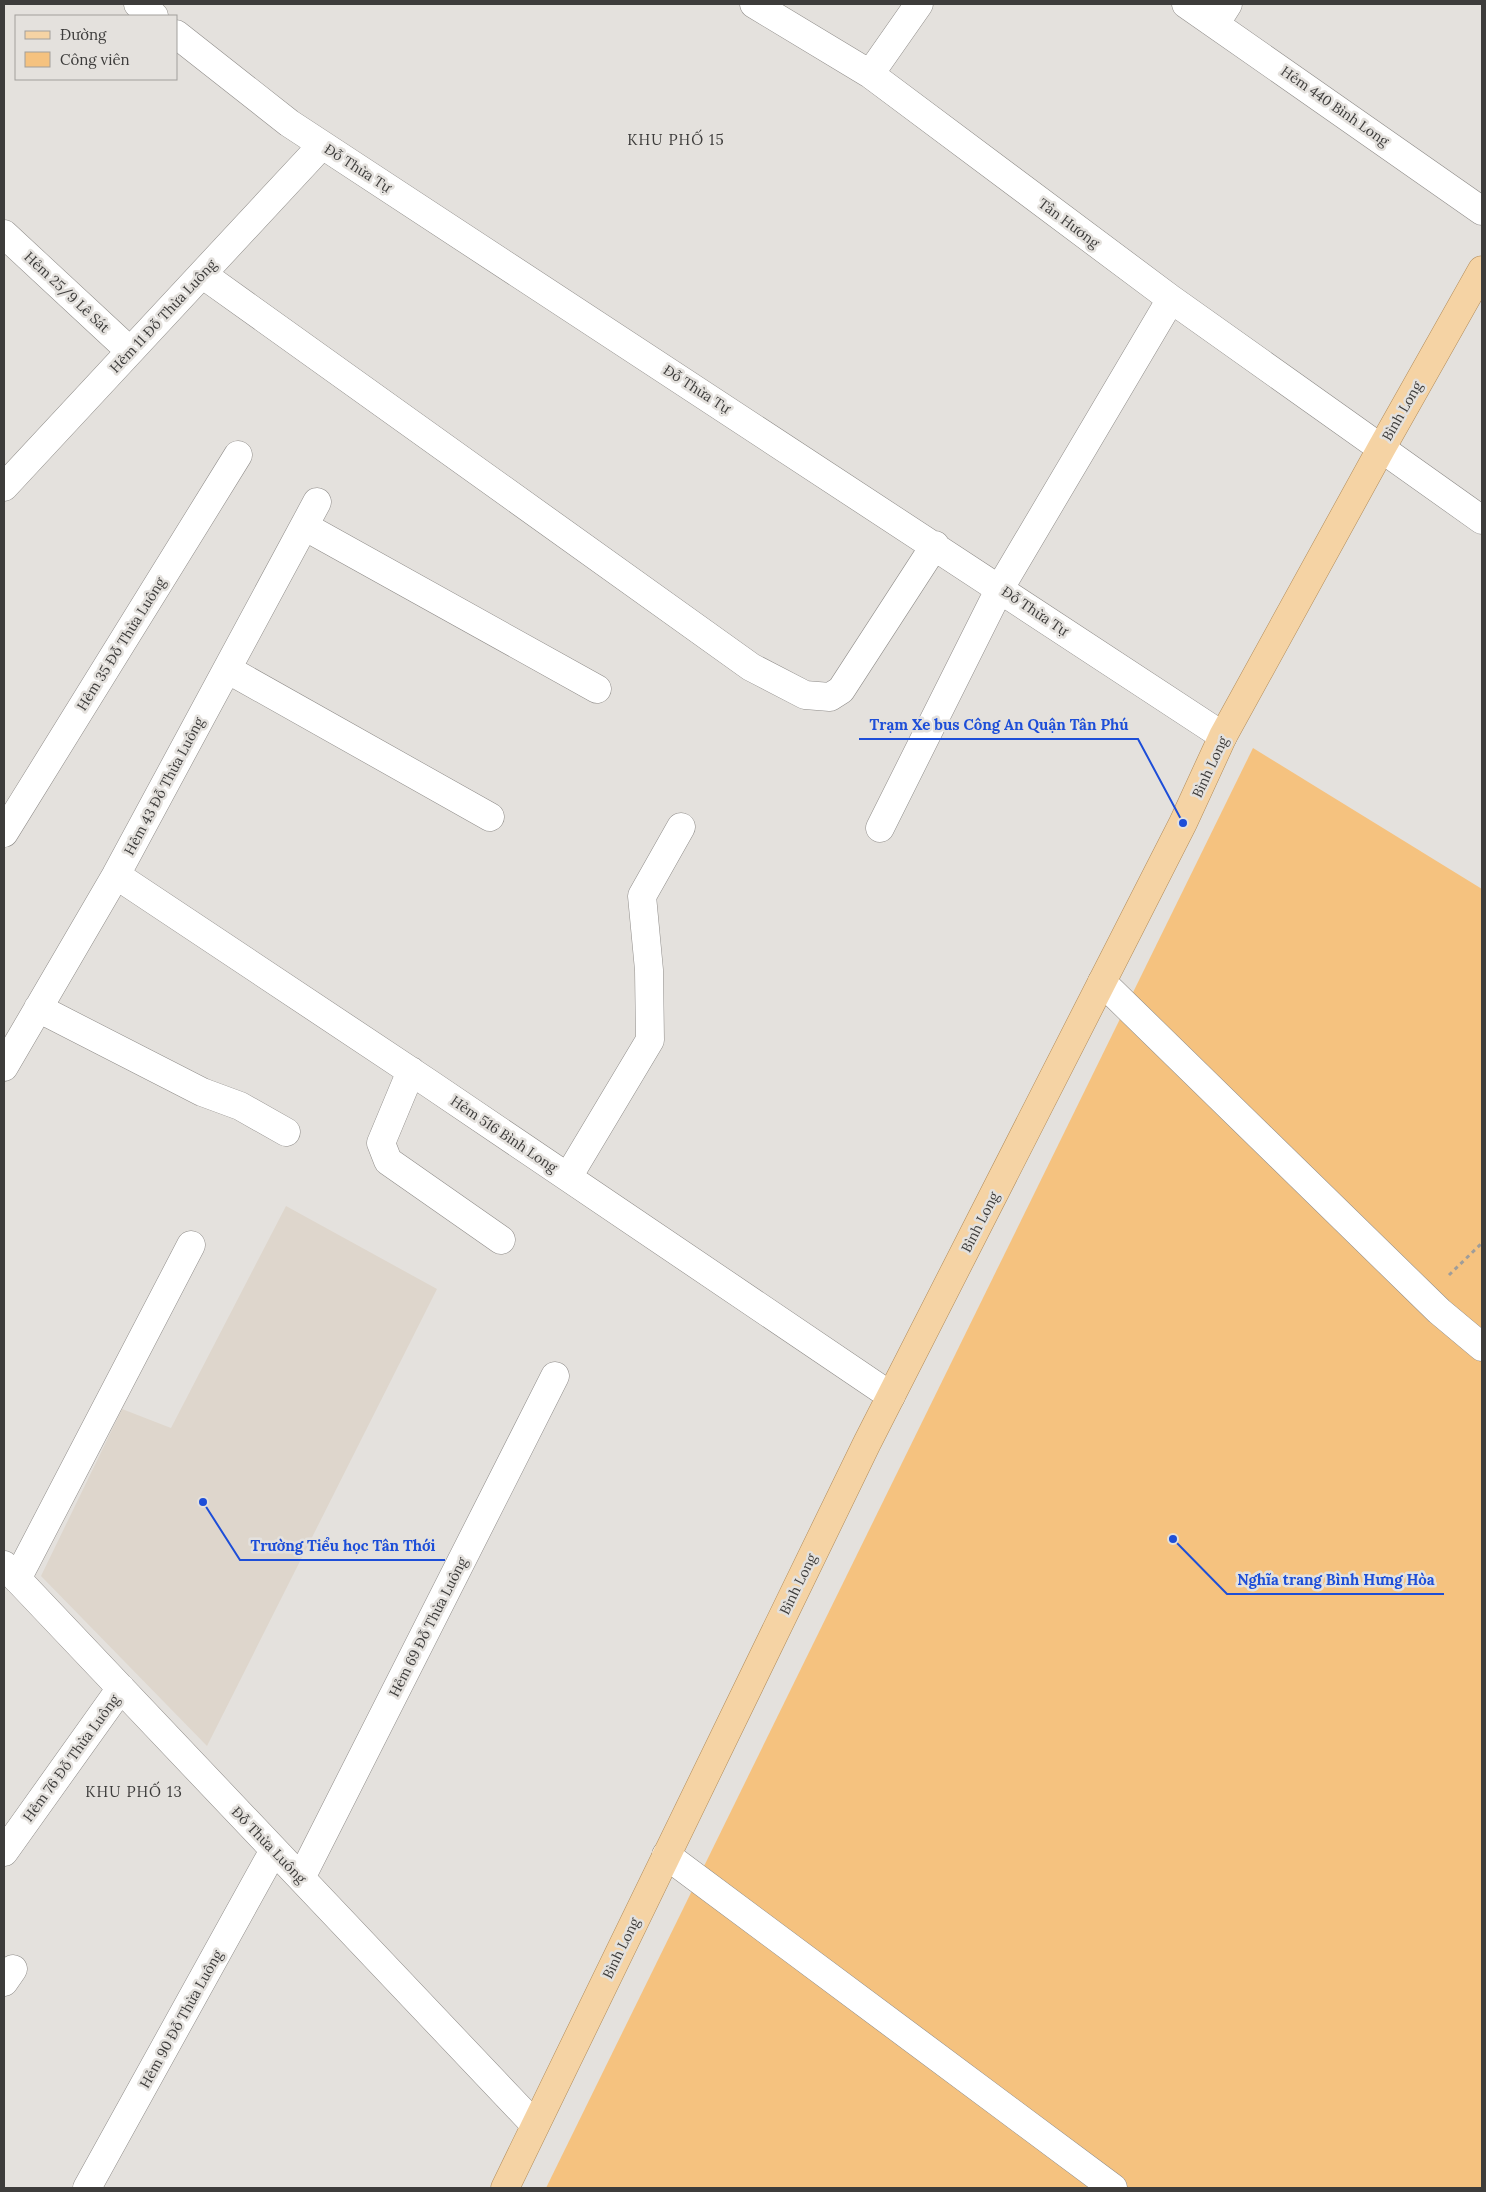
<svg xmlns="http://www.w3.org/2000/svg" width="1486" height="2192" viewBox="0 0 1486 2192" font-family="Lora,serif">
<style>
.built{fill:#ded6cc}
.green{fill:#f5c27f}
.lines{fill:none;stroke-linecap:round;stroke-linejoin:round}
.minor-casing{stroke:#8f8c89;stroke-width:29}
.major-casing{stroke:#b18b58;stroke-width:29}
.path{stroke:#9f9d9a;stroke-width:3;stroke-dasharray:4 4;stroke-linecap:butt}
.minor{stroke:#fff;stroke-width:28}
.major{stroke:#f5d3a4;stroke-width:28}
.labels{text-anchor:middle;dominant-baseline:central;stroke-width:5;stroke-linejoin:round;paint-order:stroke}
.street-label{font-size:14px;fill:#3d3c3b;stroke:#e4e1dd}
.neighbourhood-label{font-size:15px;letter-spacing:1px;fill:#3d3c3b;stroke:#e4e1dd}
.leader{fill:none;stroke:#1d4ed8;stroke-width:2}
.callout-dot{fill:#1d4ed8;stroke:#e4e1dd;stroke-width:2}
.callout-label{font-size:15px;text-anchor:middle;font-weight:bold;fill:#1d4ed8;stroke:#e4e1dd;stroke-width:5;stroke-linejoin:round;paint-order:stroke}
</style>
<rect width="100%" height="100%" fill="#e4e1dd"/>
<!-- built -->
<path class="built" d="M286,1206l151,83 -230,457 -166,-170 81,-167 49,19z"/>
<!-- green -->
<path class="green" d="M1253,748l229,141v1299h-936z"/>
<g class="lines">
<defs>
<path id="minor" d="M138,4l16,12
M754,4l116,70 301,225 311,221
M1186,4l296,207
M1216,23l12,-19
M176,34l113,89 934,613
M870,74l49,-70
M4,234l126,117
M202,274l549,393 54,28 25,2 11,-7 94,-145
M4,487l318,-342
M304,526l293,163
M227,669l263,148
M880,828l120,-240 171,-289
M4,833l234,-378
M116,875l314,209 461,312
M1102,982l337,329 43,36
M38,1008l164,84 38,14 46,26
M4,1067l112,-192 201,-373
M411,1071l-30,72 7,18 113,79
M568,1177l82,-137 -1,-70 -7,-74 39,-69
M4,1565l531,560
M17,1579l174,-334
M4,1852l117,-164
M666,1855l447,333
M301,1878l254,-502
M4,1982l9,-13
M87,2188l187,-338"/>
<path id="major" d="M505,2188l362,-745 316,-620 40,-87 158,-287 101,-179"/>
</defs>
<!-- minor casing -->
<use href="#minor" class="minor-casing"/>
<!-- major casing -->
<use href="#major" class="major-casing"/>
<!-- path -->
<path class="path" d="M1449,1275l33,-32"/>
<!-- minor -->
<use href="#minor" class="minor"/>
<!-- major -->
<use href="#major" class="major"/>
</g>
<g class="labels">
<!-- street labels -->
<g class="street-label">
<text transform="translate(1335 106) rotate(35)">Hẻm 440 Bình Long</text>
<text transform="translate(358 168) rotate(33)">Đỗ Thừa Tự</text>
<text transform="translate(1069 223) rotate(37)">Tân Hương</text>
<text transform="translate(67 292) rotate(43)">Hẻm 25/9 Lê Sát</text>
<text transform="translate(163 316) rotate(-47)">Hẻm 11 Đỗ Thừa Luông</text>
<text transform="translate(697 389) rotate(33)">Đỗ Thừa Tự</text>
<text transform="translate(1402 411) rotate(-60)">Bình Long</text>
<text transform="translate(1035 611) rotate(34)">Đỗ Thừa Tự</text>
<text transform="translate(121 644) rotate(-58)">Hẻm 35 Đỗ Thừa Luông</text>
<text transform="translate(1210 767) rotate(-65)">Bình Long</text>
<text transform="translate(164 786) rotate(-62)">Hẻm 43 Đỗ Thừa Luông</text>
<text transform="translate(504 1134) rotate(34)">Hẻm 516 Bình Long</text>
<text transform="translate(980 1222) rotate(-63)">Bình Long</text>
<text transform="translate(798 1584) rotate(-64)">Bình Long</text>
<text transform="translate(428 1627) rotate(-63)">Hẻm 69 Đỗ Thừa Luông</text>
<text transform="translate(71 1758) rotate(-54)">Hẻm 76 Đỗ Thừa Luông</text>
<text transform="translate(269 1845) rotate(46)">Đỗ Thừa Luông</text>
<text transform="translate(621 1948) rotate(-64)">Bình Long</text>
<text transform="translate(181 2019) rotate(-61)">Hẻm 90 Đỗ Thừa Luông</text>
</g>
<!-- neighbourhood labels -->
<g class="neighbourhood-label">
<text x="676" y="139">KHU PHỐ 15</text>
<text x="134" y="1791">KHU PHỐ 13</text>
</g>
</g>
<!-- callouts -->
<path class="leader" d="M1183 823L1138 739H859M203 1502L240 1560H445M1173 1539L1227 1594H1444"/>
<g class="callout-dot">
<circle cx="1183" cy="823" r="5"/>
<circle cx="203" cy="1502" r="5"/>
<circle cx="1173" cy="1539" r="5"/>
</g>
<g class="callout-label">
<text x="999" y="730">Trạm Xe bus Công An Quận Tân Phú</text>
<text x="343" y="1551">Trường Tiểu học Tân Thới</text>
<text x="1336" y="1585">Nghĩa trang Bình Hưng Hòa</text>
</g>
<!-- border -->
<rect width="1486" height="2192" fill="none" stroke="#3d3c3b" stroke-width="10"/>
<!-- legend -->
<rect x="15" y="15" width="162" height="65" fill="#e4e1dd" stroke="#a19f9c"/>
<rect x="25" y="31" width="25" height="8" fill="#f5d3a4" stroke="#a19f9c"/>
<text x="60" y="40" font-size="15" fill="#3d3c3b">Đường</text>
<rect x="25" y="52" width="25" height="15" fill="#f5c27f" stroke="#a19f9c"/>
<text x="60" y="65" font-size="15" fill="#3d3c3b">Công viên</text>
</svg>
